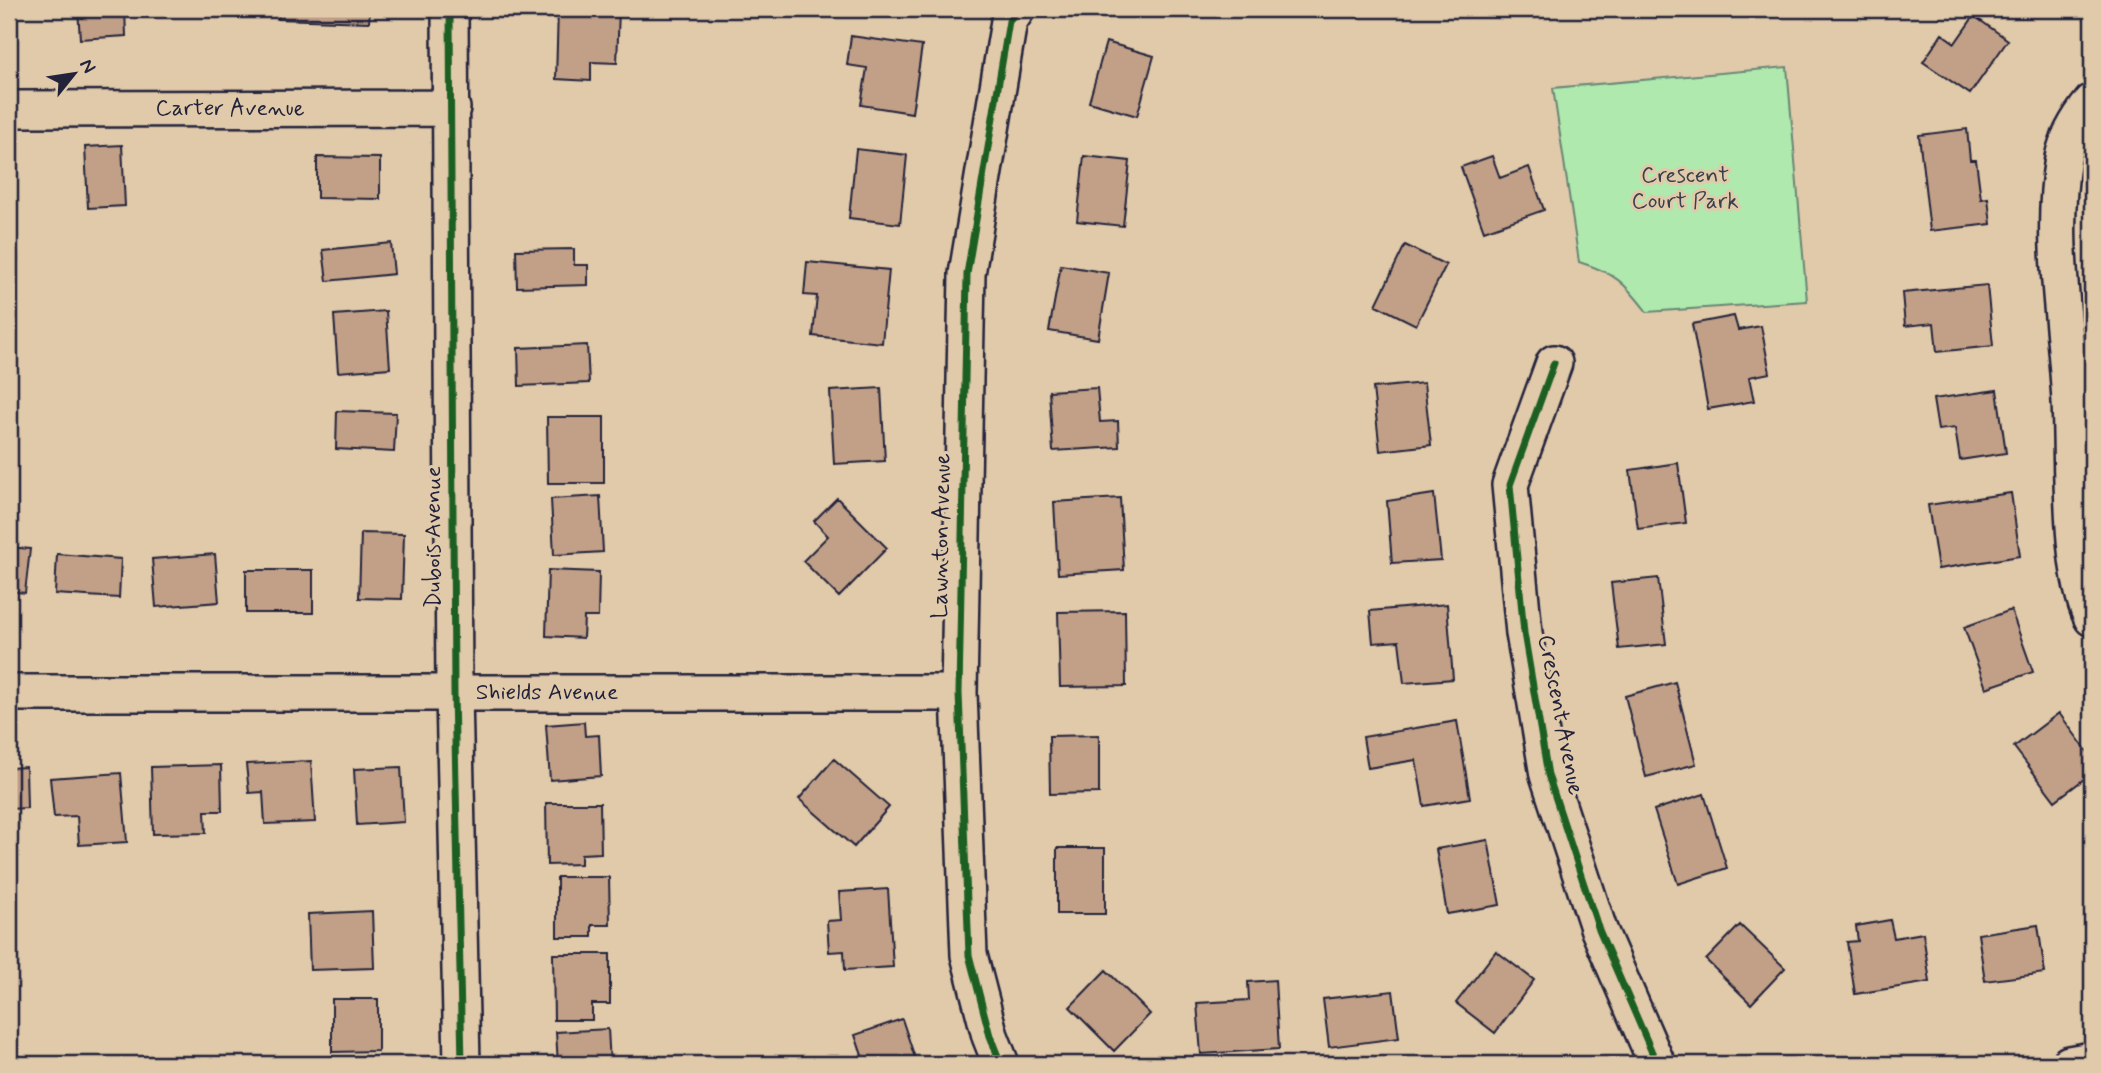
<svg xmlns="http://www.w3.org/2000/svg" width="2101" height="1073" viewBox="0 0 2101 1073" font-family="Mynerve,sans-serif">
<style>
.green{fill:#afe9ae;stroke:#688674;stroke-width:2}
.building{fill:#c2a087;stroke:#22223b;stroke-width:2}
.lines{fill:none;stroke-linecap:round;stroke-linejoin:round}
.minor-casing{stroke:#22223b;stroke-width:40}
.minor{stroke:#e1caaa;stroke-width:35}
.cycleway-casing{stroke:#e1caaa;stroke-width:11}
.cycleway{stroke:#1b5e20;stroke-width:7}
.labels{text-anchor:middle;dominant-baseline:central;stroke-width:6;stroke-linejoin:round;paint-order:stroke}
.street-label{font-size:23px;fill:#22223b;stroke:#e1caaa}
.park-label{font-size:23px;fill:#37404c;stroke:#e1caaa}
</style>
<rect width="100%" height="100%" fill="#e1caaa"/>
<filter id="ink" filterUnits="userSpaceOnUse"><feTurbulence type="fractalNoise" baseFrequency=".0143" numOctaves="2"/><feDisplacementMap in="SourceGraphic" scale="14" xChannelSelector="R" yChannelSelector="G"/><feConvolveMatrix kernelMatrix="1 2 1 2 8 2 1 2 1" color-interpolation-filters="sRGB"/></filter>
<g filter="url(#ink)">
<!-- green -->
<path class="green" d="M1787,67l20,234 -160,11c-23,-30 -32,-39 -68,-50l-26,-174z"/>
<!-- building -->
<path class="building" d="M78,9h47l1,27 -46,3z
M279,9h91l-1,13 -91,-3z
M558,9h61l-2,54 -26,-1v19l-35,-2z
M1974,16l34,24 -38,54 -47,-32 19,-28 13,9z
M851,36l71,10 -10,67 -51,-8 6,-37 -20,-3z
M1106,42l48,14 -17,60 -48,-14z
M1967,129l3,31h6l5,39 7,-1 3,26 -61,7 -11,-96z
M122,145l3,61 -37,2 -3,-61z
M856,149l51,6 -7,69 -51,-6z
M1084,156l46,5 -7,65 -46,-5z
M1492,156l8,22 29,-11 15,43 -60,21 -23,-64z
M317,157l63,1v41l-63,-1z
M9,192h3l6,68 -9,1z
M391,243l3,31 -67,7 -4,-31z
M1405,245l41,20 -30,60 -40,-20z
M574,249v16h14v20l-71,2 -1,-37z
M807,262l82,8 -7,73 -69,-7 4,-40 -13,-1z
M1061,265l48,8 -11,66 -49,-8z
M1987,285l6,61 -56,6 -3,-29 -29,3 -3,-33z
M386,311l4,57 -52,4 -4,-57z
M1734,316l4,14 23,-4 9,47 -21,4 5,24 -46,8 -16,-85z
M587,345l2,38 -70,3 -1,-38z
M1424,383l7,62 -51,6 -7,-63z
M881,388l4,73 -51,3 -4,-73z
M1097,388l3,34 18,-1 1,26 -66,4 -4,-60z
M1997,390l9,63 -46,7 -5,-32 -17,2 -5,-31z
M337,411l59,2 -2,39 -58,-3z
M547,417h57v66h-56z
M1678,463l8,60 -48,6 -8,-59z
M2011,493l9,63 -82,13 -10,-64z
M1434,494l7,66 -49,3 -5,-62z
M600,496l3,56 -49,3 -3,-56z
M837,498l50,50 -48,49 -36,-36 25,-25 -14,-15z
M1120,498l4,72 -66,4 -4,-72z
M361,533l43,1 -2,65 -43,-1z
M9,547l21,2 -5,44 -16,-2z
M57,554l64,5 -2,39 -64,-4z
M215,554l4,48 -63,5 -4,-48z
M246,570h67v43h-67z
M548,570l51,2 -1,45h-14l-1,21 -37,-2z
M1658,578l8,66 -47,5 -8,-66z
M1447,604l6,75 -49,4 -5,-42 -26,2 -3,-32z
M2011,610l22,62 -47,16 -22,-61z
M1125,611l1,75 -66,1 -2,-75z
M1675,682l21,82 -50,13 -21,-81z
M2059,713l33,45v15l-37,28 -41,-54z
M1457,721l13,77 -46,8 -8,-46 -48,8 -5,-31z
M584,722l1,14 14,-1 2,41 -51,4 -4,-55z
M1099,735v58l-49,1 -1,-58z
M834,759l55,48 -35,40 -55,-48z
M311,761l4,61 -50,2 -2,-32 -14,1 -3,-29z
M221,765l1,46h-17l1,22 -53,1 -2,-67z
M26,767l1,41 -18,1v-41z
M401,767l3,55 -47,3 -3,-56z
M121,773l6,69 -48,3 -2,-29 -23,1 -4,-39z
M1704,794l23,74 -49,16 -24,-74z
M546,803h54l1,50 -20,1v10l-34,1z
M1488,840l12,65 -53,9 -11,-65z
M1057,848h48v66h-48z
M557,877h52l1,48h-18v12h-35z
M888,889l5,78 -48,3 -1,-19 -15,1 -2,-31 14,-1 -2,-28z
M372,911l2,57 -64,2 -2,-56z
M1890,920l4,18 29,-5 7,49 -75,12 -8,-52 11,-1 -2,-15z
M1740,925l45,43 -34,36 -45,-44z
M2038,925l7,48 -60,8 -7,-47z
M1496,951l38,29 -39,53 -39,-30z
M553,954h57v50h-18v16h-38z
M1106,970l44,44 -36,37 -44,-44z
M1275,980l4,69 -78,5 -4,-51 52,-3 -1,-18z
M1393,991l6,47 -70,9 -6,-48z
M332,999h46v52l-46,1z
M902,1019l15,45h-52l-10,-29z
M608,1029l2,35h-52l-2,-32z"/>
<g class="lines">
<defs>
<path id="minor" d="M450,9l4,684 8,371
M2092,102c-13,16 -25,36 -29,56 -14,81 3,163 7,244 3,57 -2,167 22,216
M9,109l443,-1
M1554,363l-44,122 14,148 24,142 51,155 58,134
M9,693h950
M1001,1064l-11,-28 -21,-81 -10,-262 8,-419 42,-253 8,-12
M2069,1064l23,-4"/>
</defs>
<!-- minor casing -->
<use href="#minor" class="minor-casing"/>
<!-- minor -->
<use href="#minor" class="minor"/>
<defs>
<path id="cycleway" d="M450,9l4,684 8,371
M1554,363l-44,122 14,148 24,142 51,155 58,134
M1001,1064l-11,-28 -21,-81 -10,-262 8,-419 42,-253 8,-12"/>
</defs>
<!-- cycleway casing -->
<use href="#cycleway" class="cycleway-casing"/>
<!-- cycleway -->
<use href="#cycleway" class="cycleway"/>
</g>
</g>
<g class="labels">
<!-- street labels -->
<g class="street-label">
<text x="230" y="109">Carter Avenue</text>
<text transform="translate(942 536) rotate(-89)">Lawnton Avenue</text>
<text transform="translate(434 537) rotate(-90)">Dubois Avenue</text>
<text x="547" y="693">Shields Avenue</text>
<text transform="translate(1560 715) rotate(79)">Crescent Avenue</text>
</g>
<!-- park labels -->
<g class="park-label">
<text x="1685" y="176">Crescent<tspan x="1685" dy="26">Court Park</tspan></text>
</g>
</g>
<!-- margin -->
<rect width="2101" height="1073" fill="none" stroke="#e1caaa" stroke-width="35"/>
<rect x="18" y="18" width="2066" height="1038" fill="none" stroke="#22223b" stroke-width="2.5" filter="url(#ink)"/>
<!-- north arrow -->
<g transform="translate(74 74) rotate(60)" stroke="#e1caaa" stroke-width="5" paint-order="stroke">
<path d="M0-5L12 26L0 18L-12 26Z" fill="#22223b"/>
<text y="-10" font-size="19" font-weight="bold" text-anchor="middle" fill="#22223b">N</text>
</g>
</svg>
